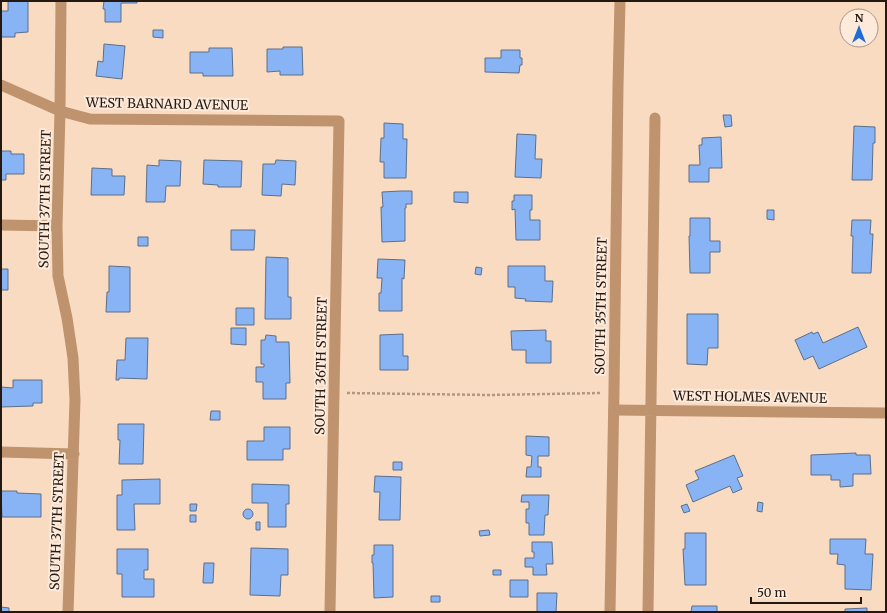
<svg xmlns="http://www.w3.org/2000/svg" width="887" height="613" viewBox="0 0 887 613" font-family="Merriweather,serif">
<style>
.building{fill:#88b4f5;stroke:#5c6f89}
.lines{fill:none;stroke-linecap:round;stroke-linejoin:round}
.path{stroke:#af9884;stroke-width:2.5;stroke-dasharray:3 2;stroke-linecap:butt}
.minor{stroke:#bf936d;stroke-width:11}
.tertiary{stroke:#bf936d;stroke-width:11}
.labels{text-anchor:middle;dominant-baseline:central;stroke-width:4;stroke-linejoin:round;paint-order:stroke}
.street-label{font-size:13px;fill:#241910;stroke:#fdeadb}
</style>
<rect width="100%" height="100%" fill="#f9dbc2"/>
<!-- building -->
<path class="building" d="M8,1h20v31l-13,1v4h-14v-26h7z
M104,1h33v2h-16v19h-16v-13h-2z
M153,30h10v8l-10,-1z
M104,44l21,2 -3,33 -26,-3 2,-15 5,1z
M283,47h19l1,28h-23v-4l-13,1v-23h16z
M209,48h23l1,28h-30v-3h-13v-21h19z
M501,50h19v8h2v7h-2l-1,8 -34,-1v-14h16z
M723,115h8l1,11 -7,1z
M384,123l19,1v15h4l-1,39h-22v-16h-4l1,-24h3z
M854,126l21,1v16h-2l-1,37h-20z
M517,134l19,1 -1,24h7l-1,19 -26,-1z
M721,137l1,31h-13v14h-20v-17h11l-1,-20h3v-7z
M1,151h10v3h13v20h-18v6h-5z
M159,160l22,1 -1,25h-14l-1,16h-19l1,-37 12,1z
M204,160l38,1 -1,26h-23v-2l-15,-1z
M276,160l20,1 -1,24 -13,-1 -1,12 -19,-1 1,-31h12z
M92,168l20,1v7h13l-1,19h-33z
M401,191h11v13h-6v4h-1v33l-23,1 -1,-35h2l-1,-15z
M454,192h14v11l-14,-1z
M514,195h18v15h-2v10h10v20h-24l-1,-31 -3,1v-9h2z
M767,210h7v10l-7,-1z
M690,218h20v23h10v11h-10v21h-20l-1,-37h1z
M852,220h19l-1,14h3l-2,39h-19l1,-37h-2z
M231,230h24l-1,20h-23z
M138,237h10v9h-10z
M266,257l22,1v39h3v22h-26z
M378,259l27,1 -1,19 -2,-1v33h-23v-18h2l1,-15h-5z
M109,266l21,1v45h-24l1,-20h2z
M508,266h37v15h8l-1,21 -27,-1 1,-2 -11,-1v-11h-7z
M476,267l6,1 -1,7 -6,-1z
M1,269h7v21h-7z
M236,308h18v17h-18z
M687,314h31v34h-10l-1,17 -20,-1z
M858,327l9,20 -48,22 -6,-13 -9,4 -9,-20 17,-8 1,2 5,-2 5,11z
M231,328h15v17l-15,-1z
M546,330v11h5v22h-25v-13h-14l-1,-19z
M403,334v22h5v14h-28v-35z
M266,335l10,1v6h13l1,41h-4v16h-23v-17h-7v-15h8v-3h-3v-24h4z
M126,338h22l-1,41 -28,-1v2h-3l1,-20h8z
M13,380h29v23h-9v3l-32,1v-20l12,1z
M211,411h9v9h-10z
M118,424h26l-1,40h-24l1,-24h-2z
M264,427h26v22h-7v11h-36v-19h17z
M526,436l23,1v19h-11v11h3v10h-15l1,-10h4l1,-11 -6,-1z
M856,453v2h14l1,19h-18v12l-13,1v-7h-9v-5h-20v-20z
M734,455l9,21 -6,2 5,11 -9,4 -3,-7 -37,16 -7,-17 13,-6 -4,-8z
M393,462h9v8h-9z
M375,476l26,1 -1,43h-21l1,-28h-6z
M160,479v25h-26l1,26h-18v-35h5v-15z
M252,484l37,1v19h-3v23h-18v-24h-16z
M1,491h16v2l24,1v23h-39z
M522,495h27l-1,20h-3l-1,20h-15v-12h-3v-14h3v-7h-8z
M758,502l5,1 -1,9 -5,-1z
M190,504h7l-1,7h-6z
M687,504l3,7 -6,2 -3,-7z
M243 514a5 5 0 1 1 10 0a5 5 0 1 1-10 0Z
M190,515h6v7h-6z
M256,522h4v8h-4z
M489,530l1,5 -10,1 -1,-5z
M685,533h21v52h-21l-2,-36h2z
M830,539h36l-1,15h8l-2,36 -26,-1v-24l-8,-1 1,-10h-8z
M532,542h20l1,22h-7l1,11h-14v-8h-8v-9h9v-6h-2z
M374,545h19v52l-19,1 -1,-35h-1v-8h2z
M251,548l37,1v26h-7l-1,21 -30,-1z
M117,549h31v21h-4v9h10v18h-32v-23h-5z
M204,563h10l-1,20h-10z
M493,570h8v5h-8z
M510,580h18v17h-18z
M537,593h20l-1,19h-19z
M431,596h9v6h-9z
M692,606h25v6h-26z
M1,607l8,1v4h30h-38z
M867,608v4h-22v-3z"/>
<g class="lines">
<!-- path -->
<path class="path" d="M347,393l143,2 111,-2"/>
<!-- minor -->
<path class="minor" d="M61,1l-1,110 -3,115 1,50 9,42 6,40 2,42 -7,212
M1,85l59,26 30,8 249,2 -9,491
M1,225l56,1
M614,410l272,3
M1,452l73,2
M648,612l7,-494"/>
<!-- tertiary -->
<path class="tertiary" d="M610,612l4,-222 4,-304 2,-85"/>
</g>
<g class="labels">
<!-- street labels -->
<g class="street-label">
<text transform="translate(167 104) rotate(1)">WEST BARNARD AVENUE</text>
<text transform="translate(45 199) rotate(-89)">SOUTH 37TH STREET</text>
<text transform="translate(601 306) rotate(-89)">SOUTH 35TH STREET</text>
<text transform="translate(321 366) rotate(-89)">SOUTH 36TH STREET</text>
<text transform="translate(750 397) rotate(1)">WEST HOLMES AVENUE</text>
<text transform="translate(57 521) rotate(-88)">SOUTH 37TH STREET</text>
</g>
</g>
<!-- border -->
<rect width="887" height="613" fill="none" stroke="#241910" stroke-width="4"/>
<!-- north arrow -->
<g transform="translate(859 28)"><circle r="19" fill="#fdeadb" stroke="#a6968a"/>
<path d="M0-3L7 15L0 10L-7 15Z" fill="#1d6cd7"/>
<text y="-6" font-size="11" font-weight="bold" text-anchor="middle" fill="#241910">N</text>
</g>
<!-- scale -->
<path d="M751 597v6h110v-6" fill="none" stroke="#241910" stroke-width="2"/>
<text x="757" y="597" font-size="12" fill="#241910" stroke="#fdeadb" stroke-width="3" paint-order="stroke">50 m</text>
</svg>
